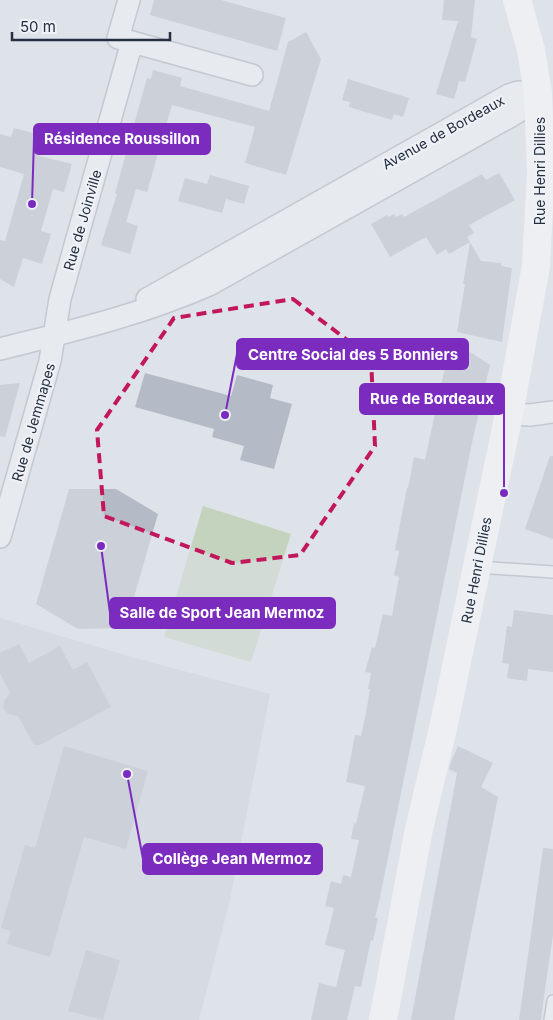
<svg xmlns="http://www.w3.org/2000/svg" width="553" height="1020" viewBox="0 0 553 1020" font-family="Inter,sans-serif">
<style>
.built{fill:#ccd1db}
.green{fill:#c3d3be}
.building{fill:#b5bbc6}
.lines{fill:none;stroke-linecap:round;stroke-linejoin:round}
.lane-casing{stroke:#a3a9b3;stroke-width:14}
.street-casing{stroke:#a3a9b3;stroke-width:24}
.lane{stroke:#f1f3f7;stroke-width:11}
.street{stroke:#f1f3f7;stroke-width:21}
.secondary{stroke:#fff;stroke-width:28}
.marked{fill:none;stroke:#c2185b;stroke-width:4;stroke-dasharray:10 6;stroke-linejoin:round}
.labels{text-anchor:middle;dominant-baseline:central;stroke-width:4.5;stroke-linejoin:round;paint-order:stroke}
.street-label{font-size:14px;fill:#262f41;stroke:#eef1f6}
.leader{fill:none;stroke:#7b2cbf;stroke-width:2}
.callout-dot{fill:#7b2cbf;stroke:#eef1f6;stroke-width:2}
.callout{fill:#7b2cbf;stroke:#7b2cbf;stroke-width:2}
.callout-label{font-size:15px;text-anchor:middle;font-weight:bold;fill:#fff}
</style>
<rect width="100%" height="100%" fill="#dee2e9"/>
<!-- built -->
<path class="built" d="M0,618l135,40 135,36 -41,210 -30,116h-199z"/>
<!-- green -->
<path class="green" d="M203,506l88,28 -40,128 -87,-25z"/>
<!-- building -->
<path class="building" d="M154,0h67l65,18 -9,33 -127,-36z
M444,0h31l-4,37 6,2 -12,43 -6,-1 -5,18 -18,-5 22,-73 -16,-1z
M306,32l15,27 -35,116 -41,-12 10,-36 -83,-22 -25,87 -11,-3 -10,33 12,4 -8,28 -29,-9 16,-51 -2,-1 32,-115 4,1 2,-9 29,8 -2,8 89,25 19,-69z
M348,79l61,19 -6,19 -9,-3 -2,6 -43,-13 1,-5 -8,-2z
M14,128l30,8 -5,20 33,8 -8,28 -11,-3 -12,42 10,3 -9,30 -19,-6 -9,29 -14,-8v-39l5,1 19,-67 -24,-7v-33l11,3z
M499,173l16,27 -46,25 5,8 -7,4 3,5 -21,12 -3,-5 -9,6 -11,-18 -36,20 -19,-33 16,-9 1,2 6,-3 2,3 6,-3 2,3 78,-43 4,6z
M210,175l39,11 -5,18 -18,-5 -4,14 -44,-12 7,-23 22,6z
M470,242l11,19 20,2v3l11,2 -10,74 -45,-10 8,-48h-2z
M455,342l35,23 -17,73 -94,464 -4,16h3l-5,23 -2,-1 -10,47 -6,-1 -8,34h-36l8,-37 17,4 9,-37 -20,-5 9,-37 -9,-2 6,-25 10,3 2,-9 8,2 8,-37 -8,-1 3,-16 2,1 9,-38 -19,-4 9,-47 6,1 5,-23 4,-24h-2l3,-16 -6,-1 7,-25 3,1 8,-34 9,2 7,-39 -5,-2 5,-24 -4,-1 12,-62h1l6,-31 11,3 20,-93 4,1z
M145,373l86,23 6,-21 36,10 -3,13 22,6 -18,65 -34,-9 4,-14 -32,-9 2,-8 -79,-22z
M20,383l-15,54 -5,-1v-51z
M550,456h3v83l-28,-10z
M69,489h47l42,25 -33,114 -47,1 -42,-25z
M514,610l39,5v57l-25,-3 -1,12 -20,-3 2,-14 -7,-1 5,-37 5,1z
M19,644l10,19 31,-17 13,24 14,-8 24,45 -71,38h-6l-16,-29 -10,-2 -5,-6 1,-7 6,-8 -10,-20v-20z
M64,746l84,25 -22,78 -42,-12 -34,120 -43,-13 4,-13 -10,-3 24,-83 10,3z
M458,746l35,17 -12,24 17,10 -44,223h-43l46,-247 -8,-4 3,-10z
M543,848l10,1v86l-8,54 -4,31h-22z
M86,950l34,10 -17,60 -35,-9z"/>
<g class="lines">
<defs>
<path id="lane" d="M477,567l76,5
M550,1020l3,-19"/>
<path id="street" d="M132,42l120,33
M147,299l362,-204 9,-3 20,1
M0,349c71,-18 141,-34 209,-64l302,-169 10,-6 17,-17
M509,414l21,1 23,-3
M0,537l50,-176 10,-62 72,-257 -14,-4 11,-38"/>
</defs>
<!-- lane casing -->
<use href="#lane" class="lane-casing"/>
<!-- street casing -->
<use href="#street" class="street-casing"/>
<!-- lane -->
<use href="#lane" class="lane"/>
<!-- street -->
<use href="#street" class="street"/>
<!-- secondary -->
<path class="secondary" d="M383,1020l36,-191 25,-105 65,-310 27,-148 5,-93 -3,-80 -7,-43 -14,-50"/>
</g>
<!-- marked area -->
<path d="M0 0H553V1020H0ZM293,299l78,59 4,88 -75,109 -68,8 -128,-47 -7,-86 77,-112z" fill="#dee2e9" fill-opacity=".55" fill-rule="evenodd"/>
<path class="marked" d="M293,299l78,59 4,88 -75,109 -68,8 -128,-47 -7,-86 77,-112z"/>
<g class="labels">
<!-- street labels -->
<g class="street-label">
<text transform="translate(443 132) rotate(-29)">Avenue de Bordeaux</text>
<text transform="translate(539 171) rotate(-90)">Rue Henri Dillies</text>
<text transform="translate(82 220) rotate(-74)">Rue de Joinville</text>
<text transform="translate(33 422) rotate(-74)">Rue de Jemmapes</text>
<text transform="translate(476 570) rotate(-79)">Rue Henri Dillies</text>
</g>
</g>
<!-- callouts -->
<path class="leader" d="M32 204L34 139M225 415L237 354M504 493L504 399M101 546L110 613M127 774L143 859"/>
<g class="callout-dot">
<circle cx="32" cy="204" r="5"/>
<circle cx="225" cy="415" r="5"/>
<circle cx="504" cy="493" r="5"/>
<circle cx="101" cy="546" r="5"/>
<circle cx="127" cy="774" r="5"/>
</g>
<g class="callout">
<rect x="34" y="124" width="176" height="30" rx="5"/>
<rect x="237" y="339" width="231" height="30" rx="5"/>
<rect x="360" y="384" width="144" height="30" rx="5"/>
<rect x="110" y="598" width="225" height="30" rx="5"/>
<rect x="143" y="844" width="179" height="30" rx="5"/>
</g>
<g class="callout-label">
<text x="122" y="144">Résidence Roussillon</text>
<text x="353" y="360">Centre Social des 5 Bonniers</text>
<text x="432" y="404">Rue de Bordeaux</text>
<text x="222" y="618">Salle de Sport Jean Mermoz</text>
<text x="232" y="864">Collège Jean Mermoz</text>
</g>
<!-- scale -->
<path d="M12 32v8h158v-8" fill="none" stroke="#262f41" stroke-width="2.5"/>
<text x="20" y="32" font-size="15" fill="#262f41" stroke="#eef1f6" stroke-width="4" paint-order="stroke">50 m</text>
</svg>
